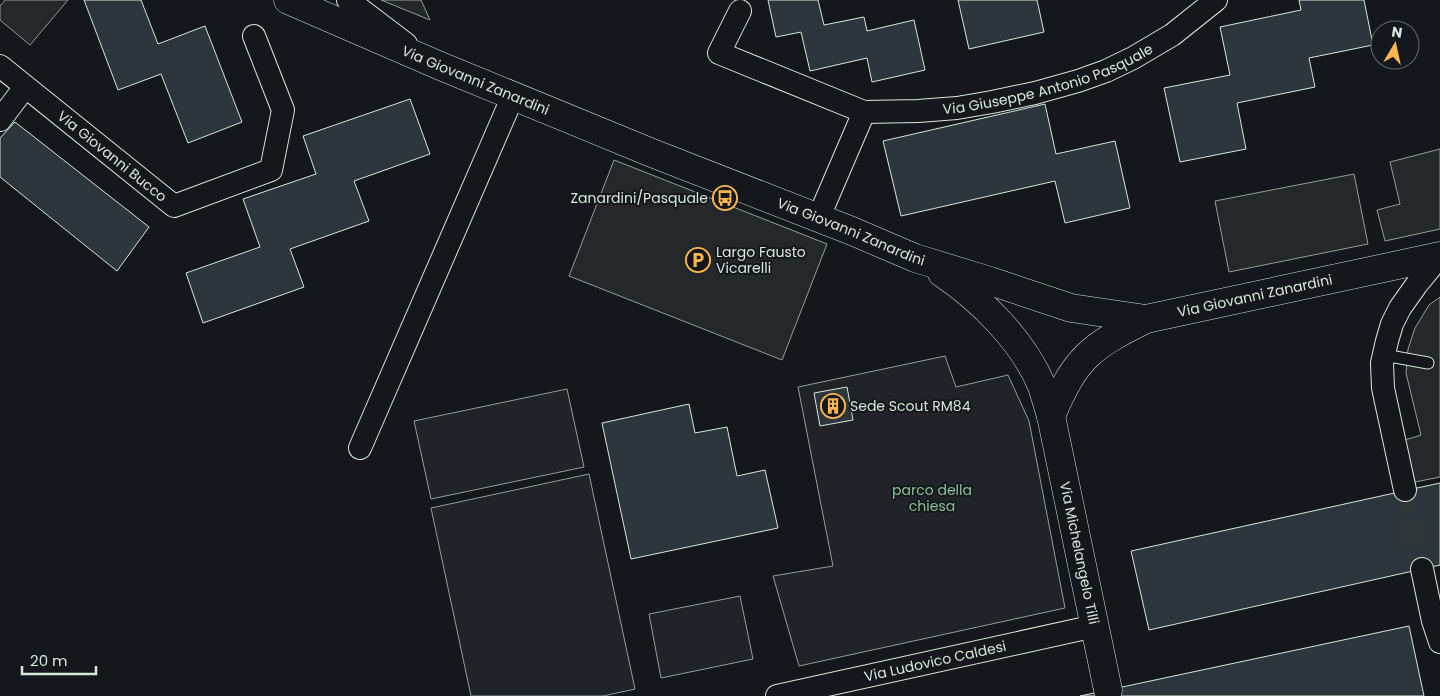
<svg xmlns="http://www.w3.org/2000/svg" width="1440" height="696" viewBox="0 0 1440 696" font-family="Poppins,sans-serif">
<style>
.green{fill:#202428;stroke:#939e99}
.parking{fill:#24282b;stroke:#939e99}
.building{fill:#2c363c;stroke:#d8e6dc}
.lines{fill:none;stroke-linecap:round;stroke-linejoin:round}
.minor-tunnel{stroke:#313739;stroke-width:22;stroke-dasharray:22 11;stroke-linecap:butt}
.service-casing{stroke:#d8e6dc;stroke-width:13}
.minor-casing{stroke:#d8e6dc;stroke-width:24}
.tertiary-casing{stroke:#d8e6dc;stroke-width:29}
.service{stroke:#14181c;stroke-width:11}
.minor{stroke:#14181c;stroke-width:22}
.tertiary{stroke:#14181c;stroke-width:28}
.labels{text-anchor:middle;dominant-baseline:central;stroke-width:4;stroke-linejoin:round;paint-order:stroke}
.street-label{font-size:14px;fill:#d8e6dc;stroke:#14181c}
.poi-label{font-size:14px;fill:#d8e6dc;stroke:#14181c;text-anchor:start}
.park-label{font-size:14px;fill:#8ac095;stroke:#14181c}
</style>
<rect width="100%" height="100%" fill="#14181c"/>
<!-- green -->
<path class="green" d="M945,356l11,31 52,-12 21,46 36,187 -266,58 -26,-90 60,-10 -35,-179z
M567,389l17,78 -153,32 -17,-78z
M589,474l46,215 -32,7h-132l-40,-188z
M740,596l13,63 -92,19 -12,-64z"/>
<!-- parking -->
<path class="parking" d="M5,0h63l-38,45 -30,-25v-14z
M381,0h40l9,20z
M1440,149v80l-55,12 -8,-31 23,-6 -10,-42z
M614,160l213,84 -45,116 -213,-84z
M1354,174l14,70 -139,28 -14,-71z
M1440,297v180l-25,5 -10,-42 16,-5 -15,-62 2,-24 7,-21 14,-23z"/>
<!-- building -->
<path class="building" d="M84,0h57l17,44 47,-18 37,96 -54,21 -27,-69 -43,16z
M768,0h50l6,25 40,-8 3,14 47,-11 11,50 -53,12 -5,-24 -57,13 -9,-39 -25,5z
M958,0h79l7,32 -75,17z
M1299,0h65l9,45 -64,13 6,29 -78,16 9,46 -66,13 -16,-74 66,-13 -10,-48 81,-17z
M410,99l20,55 -76,27 15,40 -79,28 14,38 -101,36 -17,-50 74,-26 -17,-48 73,-25 -13,-38z
M1045,104l11,50 59,-13 15,67 -65,15 -10,-42 -154,35 -18,-75z
M15,122l134,105 -32,44 -117,-94v-39z
M847,387l6,33 -33,6 -6,-33z
M689,404l6,29 32,-6 10,49 28,-6 13,58 -147,31 -29,-136z
M1440,483v82l-291,65 -18,-79z
M1409,626l15,70h-344l28,-6z"/>
<g class="lines">
<!-- minor-tunnel -->
<path class="minor-tunnel" d="M1405,490l17,79"/>
<defs>
<path id="service" d="M1384,355l44,8"/>
<g id="minor">
<path d="M348,0l58,44"/>
<path id="s1" d="M740,11l-21,42 145,59 54,-1 39,-3 35,-6 43,-9 43,-12 28,-10 27,-13 39,-23 44,-35"/>
<path id="s2" d="M0,66l174,140 97,-36 12,-60 -29,-74"/>
<path d="M0,120l25,-33"/>
<path d="M818,219l46,-107"/>
<path d="M360,448l153,-352"/>
<path d="M1405,490l-22,-102 -1,-25 5,-22 5,-17 8,-16 17,-24 23,-28"/>
<path d="M1422,569l11,52 7,21"/>
<path id="s3" d="M777,696l318,-70"/>
</g>
<g id="tertiary">
<path id="s4" d="M288,0l150,65 214,88 200,78 63,27 75,23 81,27 75,11 294,-63"/>
<path id="s5" d="M942,273c40,27 81,68 100,113 3,10 6,20 9,30l57,274"/>
<path d="M1051,416c25,-59 39,-69 95,-97"/>
</g>
</defs>
<!-- service casing -->
<use href="#service" class="service-casing"/>
<!-- minor casing -->
<use href="#minor" class="minor-casing"/>
<!-- tertiary casing -->
<use href="#tertiary" class="tertiary-casing"/>
<!-- service -->
<use href="#service" class="service"/>
<!-- minor -->
<use href="#minor" class="minor"/>
<!-- tertiary -->
<use href="#tertiary" class="tertiary"/>
</g>
<!-- icons -->
<defs>
<symbol id="bus-ring" viewBox="-11 -11 22 22"><circle r="9.5" fill="#14181c" stroke="#ffb74d" stroke-width="1.5"/><path d="M-5-6H5V4H4V6H2V4H-2V6H-4V4H-5ZM-3.5-4V0h7V-4ZM-3.5 1.2v1.5H-2V1.2ZM2 1.2v1.5H3.5V1.2Z" fill="#ffb74d"/></symbol>
<symbol id="parking-ring" viewBox="-11 -11 22 22"><circle r="9.5" fill="#14181c" stroke="#ffb74d" stroke-width="1.5"/><path d="M-3.5-5.5H1a3.5 3.5 0 0 1 0 7H-1V5.5H-3.5ZM-1-3.4V-.6H.8a1.4 1.4 0 0 0 0-2.8Z" fill="#ffb74d"/></symbol>
<symbol id="building-ring" viewBox="-11 -11 22 22"><circle r="9.5" fill="#14181c" stroke="#ffb74d" stroke-width="1.5"/><path d="M-4-6H4V6H1V3H-1V6H-4ZM-2.5-4.3h1.7v1.8h-1.7ZM.8-4.3h1.7v1.8H.8ZM-2.5-1h1.7V.8h-1.7ZM.8-1h1.7V.8H.8Z" fill="#ffb74d"/></symbol>
</defs>
<g fill-rule="evenodd">
<use href="#bus-ring" x="711" y="184" width="28" height="28"/>
<use href="#parking-ring" x="684" y="246" width="28" height="28"/>
<use href="#building-ring" x="819" y="392" width="28" height="28"/>
</g>
<g class="labels">
<!-- street labels -->
<g class="street-label">
<text stroke="none"><textPath href="#s1" startOffset="392">Via Giuseppe Antonio Pasquale</textPath></text>
<text stroke="none"><textPath href="#s4" startOffset="204">Via Giovanni Zanardini</textPath></text>
<text stroke="none"><textPath href="#s2" startOffset="144">Via Giovanni Bucco</textPath></text>
<text stroke="none"><textPath href="#s4" startOffset="609">Via Giovanni Zanardini</textPath></text>
<text stroke="none"><textPath href="#s4" startOffset="1029">Via Giovanni Zanardini</textPath></text>
<text stroke="none"><textPath href="#s5" startOffset="324">Via Michelangelo Tilli</textPath></text>
<text stroke="none"><textPath href="#s3" startOffset="162">Via Ludovico Caldesi</textPath></text>
</g>
<!-- poi labels -->
<g class="poi-label">
<text x="708" y="198" text-anchor="end">Zanardini/Pasquale</text>
<text x="716" y="252">Largo Fausto<tspan x="716" dy="16">Vicarelli</tspan></text>
<text x="850" y="406">Sede Scout RM84</text>
</g>
<!-- park labels -->
<g class="park-label">
<text x="932" y="490">parco della<tspan x="932" dy="16">chiesa</tspan></text>
</g>
</g>
<!-- north arrow -->
<g transform="translate(1395 45) rotate(9)"><circle r="24" fill="#14181c" stroke="#626a69"/>
<path d="M0-4L9 19L0 12L-9 19Z" fill="#ffb74d"/>
<text y="-8" font-size="14" font-weight="bold" text-anchor="middle" fill="#d8e6dc">N</text>
</g>
<!-- scale -->
<path d="M22 666v8h74v-8" fill="none" stroke="#d8e6dc" stroke-width="2.5"/>
<text x="30" y="666" font-size="15" fill="#d8e6dc" stroke="#14181c" stroke-width="4" paint-order="stroke">20 m</text>
</svg>
